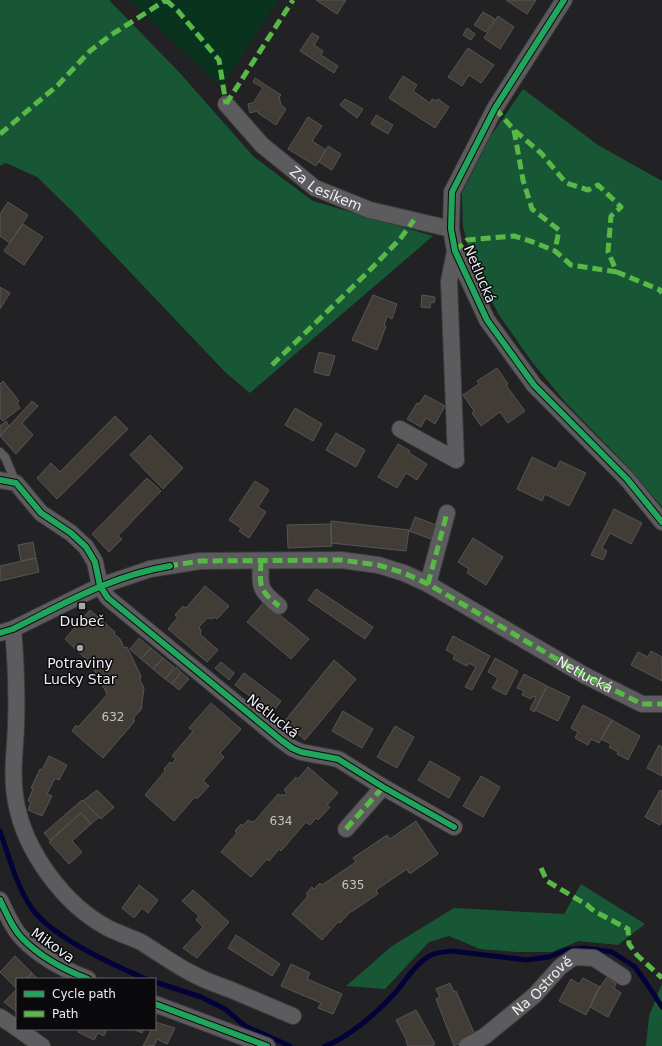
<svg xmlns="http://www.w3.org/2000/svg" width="662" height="1046" viewBox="0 0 662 1046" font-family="'DejaVu Sans',sans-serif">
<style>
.green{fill:#0a331f}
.forest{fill:#185736}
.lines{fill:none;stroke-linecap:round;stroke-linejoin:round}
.stream{stroke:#03033a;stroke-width:5}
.building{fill:#413d36;stroke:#565555}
.lane-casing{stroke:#3c3c3d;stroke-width:10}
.street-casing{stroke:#3c3c3d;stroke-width:18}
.lane{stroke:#5c5b5d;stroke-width:8}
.street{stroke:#5c5b5d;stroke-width:16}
.quiet{stroke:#58b947;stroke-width:5;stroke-dasharray:10 5;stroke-linecap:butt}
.cycleway-casing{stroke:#0a0a0c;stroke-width:8}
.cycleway{stroke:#20a55d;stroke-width:6}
.poi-dot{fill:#a7a6a8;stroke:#0a0a0c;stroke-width:1.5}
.labels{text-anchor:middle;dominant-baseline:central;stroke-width:3;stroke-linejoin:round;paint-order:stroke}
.number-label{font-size:12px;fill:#c3c1c2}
.street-label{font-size:14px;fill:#eeedf0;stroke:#0a0a0c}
.poi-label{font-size:14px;fill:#eeedf0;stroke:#0a0a0c}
</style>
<rect width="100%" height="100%" fill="#222123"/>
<!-- green -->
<path class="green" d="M129,0h149l-57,87z"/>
<!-- forest -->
<path class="forest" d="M0,0h109l70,72 75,85 59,44 120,35 -183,157 -25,-21 -151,-159 -37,-36 -31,-14 -6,3z
M523,89l75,56 64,36v326l-32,-38 -64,-66 -34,-41 -33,-47 -24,-45 -12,-43 -1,-34 28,-56z
M581,884l64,40 -27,21 -39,-4 -27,11h-35l-37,-3 -31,-13 -20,6 -44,47 -39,-3 46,-40 62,-38 110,6z
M662,984v62h-16l3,-30z"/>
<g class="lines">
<!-- stream -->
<path class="stream" d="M0,831c8,23 17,56 31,76 20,30 82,58 115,72
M155,982l46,15 24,12 20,17 45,20
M325,1046c23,-8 54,-35 70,-53 11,-13 21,-30 36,-38 7,-3 14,-3 21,-4l74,9 23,-3 17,-7 19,-2 27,4 23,15 12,17 15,23"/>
</g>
<!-- building -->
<path class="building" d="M316,0h30l-9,14z
M506,0h30l-9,14z
M483,12l12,7 -9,13 -12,-7z
M498,16l16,11 -14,22 -16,-11z
M467,28l8,6 -4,6 -8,-5z
M312,33l7,4 -5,8 9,6 -2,4 17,11 -4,7 -34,-22z
M468,48l26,17 -13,18 -12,-8 -7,11 -14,-9z
M403,76l14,9 -4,6 17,12 2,-4 5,2 1,-2 11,8 -14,21 -46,-30z
M255,78l26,17 -2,2 2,8 5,4 -10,16 -18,-12 -1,-2 -7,2 -2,-9 7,-2v-2l8,-12 -10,-6z
M345,99l18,10 -6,9 -17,-13z
M376,115l17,10 -5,9 -17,-10z
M308,117l14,9 -10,15 14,9 -10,16 -28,-17z
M328,146l13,8 -9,16 -13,-8z
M8,202l20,13 -18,28 -10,-7v-22z
M23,224l20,13 -19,28 -20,-14z
M0,287l10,6 -10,16z
M373,295l24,9 -5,15 -5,-3 -3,9 2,1 -9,24 -25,-10z
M422,295l13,2 -1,6 -3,-1 -1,6 -9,-1z
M319,352l16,4 -6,20 -15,-4z
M497,368l11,16 -2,1 19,26 -17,12 -8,-11 -19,14 -9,-13 2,-2 -11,-16 16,-11 -2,-3z
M3,381l16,20 -2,2 3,5 -17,13 -3,-3v-34z
M425,395l20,11 -10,18 -9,-6 -5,9 -14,-8 10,-16 2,1z
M32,401l6,5 -16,17 11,12 -17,19 -16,-18z
M295,408l27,16 -9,17 -28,-16z
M115,416l13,13 -71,70 -20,-21 14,-15 9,9z
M6,421l3,5 -9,10v-10z
M336,433l29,17 -9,17 -30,-17z
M150,435l33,33 -20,21 -33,-34z
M398,444l12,7 -1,2 18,11 -10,16 -11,-7 -9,15 -19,-11z
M532,457l24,12 4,-8 26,12 -17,33 -24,-12 -3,7 -25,-12z
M147,478l14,13 -43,45 4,3 -13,13 -17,-18z
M255,481l14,9 -11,17 8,5 -17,26 -10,-7 2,-3 -12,-8z
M614,509l28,14 -11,21 -21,-11 -8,15 5,3 -4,9 -12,-5z
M415,517l21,8 -5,14 -22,-8 1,-1z
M331,521l78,9 -3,21 -75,-8z
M331,524l1,22 -44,2 -1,-23z
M473,538l30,19 -17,28 -19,-12 2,-4 -11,-7z
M33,542l3,16 -15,3 -3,-16z
M36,558l3,14 -39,9v-15z
M205,586l24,20 -12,13 -3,-2 -2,2 -5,-1 -8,9 2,4 -1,3 18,16 -11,12 -39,-33 10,-12 -3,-2 8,-9 3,2z
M316,589l57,38 -8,12 -57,-39z
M264,602l45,37 -18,20 -44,-37z
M90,610l25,22 -1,2 6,5 4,9 3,-1 14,29 -1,4 4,8 -3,22 -7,7v5l-31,36 -31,-27 4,-6 2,2 28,-31 1,-2 -16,-30 2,-1 -2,-3 -2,2 -24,-23z
M453,636l37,20 -18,34 -7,-3 11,-20 -7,-4 -2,3 -14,-7 2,-4 -9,-5z
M139,638l12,10 -10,11 -11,-10z
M151,648l12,10 -10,11 -12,-10z
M651,651l11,6v24l-31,-16 7,-13 10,5z
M163,658l11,9 -9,12 -12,-10z
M495,658l23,13 -12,24 -14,-7 6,-10 -10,-6z
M334,660l22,19 -51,61 -21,-18z
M221,662l13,11 -5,7 -14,-12z
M176,667l5,5 -9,12 -7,-5z
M181,672l8,7 -10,11 -7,-6z
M244,673l37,28 -9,12 -37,-28z
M524,674l23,12 -13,26 -4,-3 6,-12 -3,-1 -2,3 -9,-4 2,-4 -7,-3z
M547,686l23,11 -12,24 -23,-11z
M211,703l30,26 -21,24 4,4 -21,24 6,5 -12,13 -2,-2 -21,24 -29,-26 20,-24 -1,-2 6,-7 2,2 4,-5 -4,-3 21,-25 -4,-3z
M583,705l29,15 -13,23 -8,-4 -3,6 -13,-7 3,-6 -7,-4z
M343,711l30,18 -11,19 -30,-17z
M612,720l28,16 -12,24 -11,-6 1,-2 -9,-5 2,-3 -10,-5z
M395,726l19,11 -17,31 -20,-11z
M659,745l3,2v29l-15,-8z
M49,756l18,9 -8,15 -4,-2 -8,16 5,2 -10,20 -14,-6 3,-8 -3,-1 5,-12 -2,-1 9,-19 2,1z
M430,761l30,17 -11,20 -31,-18z
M308,767l30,26 -11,12 3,2 -12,13 -2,-2 -6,7 -4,-3 -25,29 -2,-2 -10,12 -2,-2 -16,18 -30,-25 16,-19 -2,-2 6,-7 2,2 5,-6 3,2 1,-1 2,1 24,-28 3,2 1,-2 2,2 3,-4 -3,-2 12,-13 2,2z
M481,776l19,11 -17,30 -20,-11z
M97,790l17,17 -13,12 -18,-18z
M660,790l2,1v31l-2,3 -15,-8z
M82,800l17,17 -8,7 -10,-11 -31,27 -6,-7z
M81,813l10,11 -19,17 10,11 -13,12 -20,-22z
M416,821l22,33 -27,19h-2l-2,-4 -31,21 2,4 -27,18h-1l-10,11 -2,-1 -16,18 -30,-26 16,-18 -2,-2 6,-7 2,2 6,-6 2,2 34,-23 -3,-4 34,-23 3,4z
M139,885l19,15 -10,13 -6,-5 -8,10 -12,-10z
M193,890l36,32 -32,36 -14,-10 20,-21 -7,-7 3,-4 -17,-15z
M236,935l44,29 -8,12 -44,-28z
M15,956l17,17 -5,6h-10v10l-17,-17z
M291,964l19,9 -3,6 35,15 -9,20 -15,-6 3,-5 -40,-17z
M32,973l6,6h-11z
M607,977l9,7 -2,4 7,5 -13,24 -18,-10 6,-14z
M583,978l17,9 -14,28 -27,-14 12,-22 8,5z
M450,983l4,9 2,-1 19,44 -21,11 -18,-47 4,-2 -4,-8z
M17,989v23l-13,-10z
M416,1010l19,34 -3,2h-24l-2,-5h1l-11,-21z
M155,1022l20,6 -8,16 -10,-5 -3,7h-11l9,-17h3z
M80,1029h27l-3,7 -6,-3 -4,7 -16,-8z
M133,1029h11l-2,4z"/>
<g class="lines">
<defs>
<path id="lane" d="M0,452l5,5 11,26"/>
<g id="street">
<path d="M564,0l-69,108 -43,84 -1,37 4,22 32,69 47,65 93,94 35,43"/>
<path id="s1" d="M226,104l36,41 53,43 55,22 81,19"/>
<path d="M455,251l-6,30 7,179"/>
<path d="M400,429l56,31"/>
<path d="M0,480l16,3 25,30 30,20 15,14 9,15 5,24 8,12 173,142 11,8 9,4 37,7 45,28 71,40"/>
<path d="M261,561c-1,26 -3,28 18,45"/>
<path d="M428,584l19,-71"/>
<path d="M13,629c3,33 4,65 3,97 -1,26 -5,50 0,76 9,49 47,102 92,126 10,5 22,9 33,14 18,11 35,24 54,33 11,6 23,10 34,14 21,9 43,18 64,27"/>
<path id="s2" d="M0,633l13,-4 87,-43 50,-17 50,-8 141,-1 37,5 26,8 24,11 156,91 58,29h20"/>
<path d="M346,829l37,-42"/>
<path d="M0,900c6,12 12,28 22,38 17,18 43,32 66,41"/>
<path d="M155,1004l112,42"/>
<path d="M0,1017l17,11"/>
<path d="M18,1029l24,17"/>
<path id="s3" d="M467,1046l18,-10 50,-41 25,-28 14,-10 20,1 29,19"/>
</g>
</defs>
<!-- lane casing -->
<use href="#lane" class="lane-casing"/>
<!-- street casing -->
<use href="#street" class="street-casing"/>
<!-- lane -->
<use href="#lane" class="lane"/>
<!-- street -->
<use href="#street" class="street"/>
<!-- quiet -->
<path class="quiet" d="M166,0l12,11 41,49 7,44
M226,104l67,-104
M495,108l19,22 27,23 25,30 22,7 10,-5 23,22 -10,9 -3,36 9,20 43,18 2,3
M514,130l9,50 9,29 27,21 -4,21
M0,134l58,-49 32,-34 21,-16 55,-35
M455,251l12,-11 47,-4 19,6 22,9 16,14 46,7
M272,365l95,-92 33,-34 14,-19
M261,561c-1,26 -3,28 18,45
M168,566l32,-5 141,-1 37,5 26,8 24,11 156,91 58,29h20
M428,584l19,-71
M346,829l37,-42
M541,868l6,13 40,24 7,6 34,18 1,15 8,11 25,23"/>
<defs>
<path id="cycleway" d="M564,0l-69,108 -43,84 -1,37 4,22 32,69 47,65 93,94 35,43
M0,480l16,3 25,30 30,20 15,14 9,15 5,24 8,12 173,142 11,8 9,4 37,7 45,28 71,40
M0,633l13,-4c50,-25 100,-54 157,-63
M0,900c6,12 12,28 22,38 17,18 43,32 66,41
M155,1004l112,42"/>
</defs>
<!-- cycleway casing -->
<use href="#cycleway" class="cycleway-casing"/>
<!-- cycleway -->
<use href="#cycleway" class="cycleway"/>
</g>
<!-- markers -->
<g class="poi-dot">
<rect x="78" y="602" width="8" height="8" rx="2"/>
<circle cx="80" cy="648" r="4"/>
</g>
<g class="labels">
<!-- number labels -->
<g class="number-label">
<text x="113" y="717">632</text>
<text x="281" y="821">634</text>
<text x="353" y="885">635</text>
</g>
<!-- street labels -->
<g class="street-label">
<text stroke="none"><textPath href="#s1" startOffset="133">Za Lesíkem</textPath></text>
<text transform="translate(480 274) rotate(67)">Netlucká</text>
<text stroke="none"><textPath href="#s2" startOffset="627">Netlucká</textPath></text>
<text transform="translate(273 716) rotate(38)">Netlucká</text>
<text transform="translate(53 945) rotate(35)">Mikova</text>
<text stroke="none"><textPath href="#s3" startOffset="97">Na Ostrově</textPath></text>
</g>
<!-- poi labels -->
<g class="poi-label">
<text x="82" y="621">Dubeč</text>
<text x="80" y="663">Potraviny<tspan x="80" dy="16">Lucky Star</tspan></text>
</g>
</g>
<!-- legend -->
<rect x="16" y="978" width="140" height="52" fill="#0a0a0c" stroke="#656567"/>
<rect x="24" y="991" width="20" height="6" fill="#20a55d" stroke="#656567"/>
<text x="52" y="998" font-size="12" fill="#eeedf0">Cycle path</text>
<rect x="24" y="1011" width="20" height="6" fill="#58b947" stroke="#656567"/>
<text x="52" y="1018" font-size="12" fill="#eeedf0">Path</text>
</svg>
